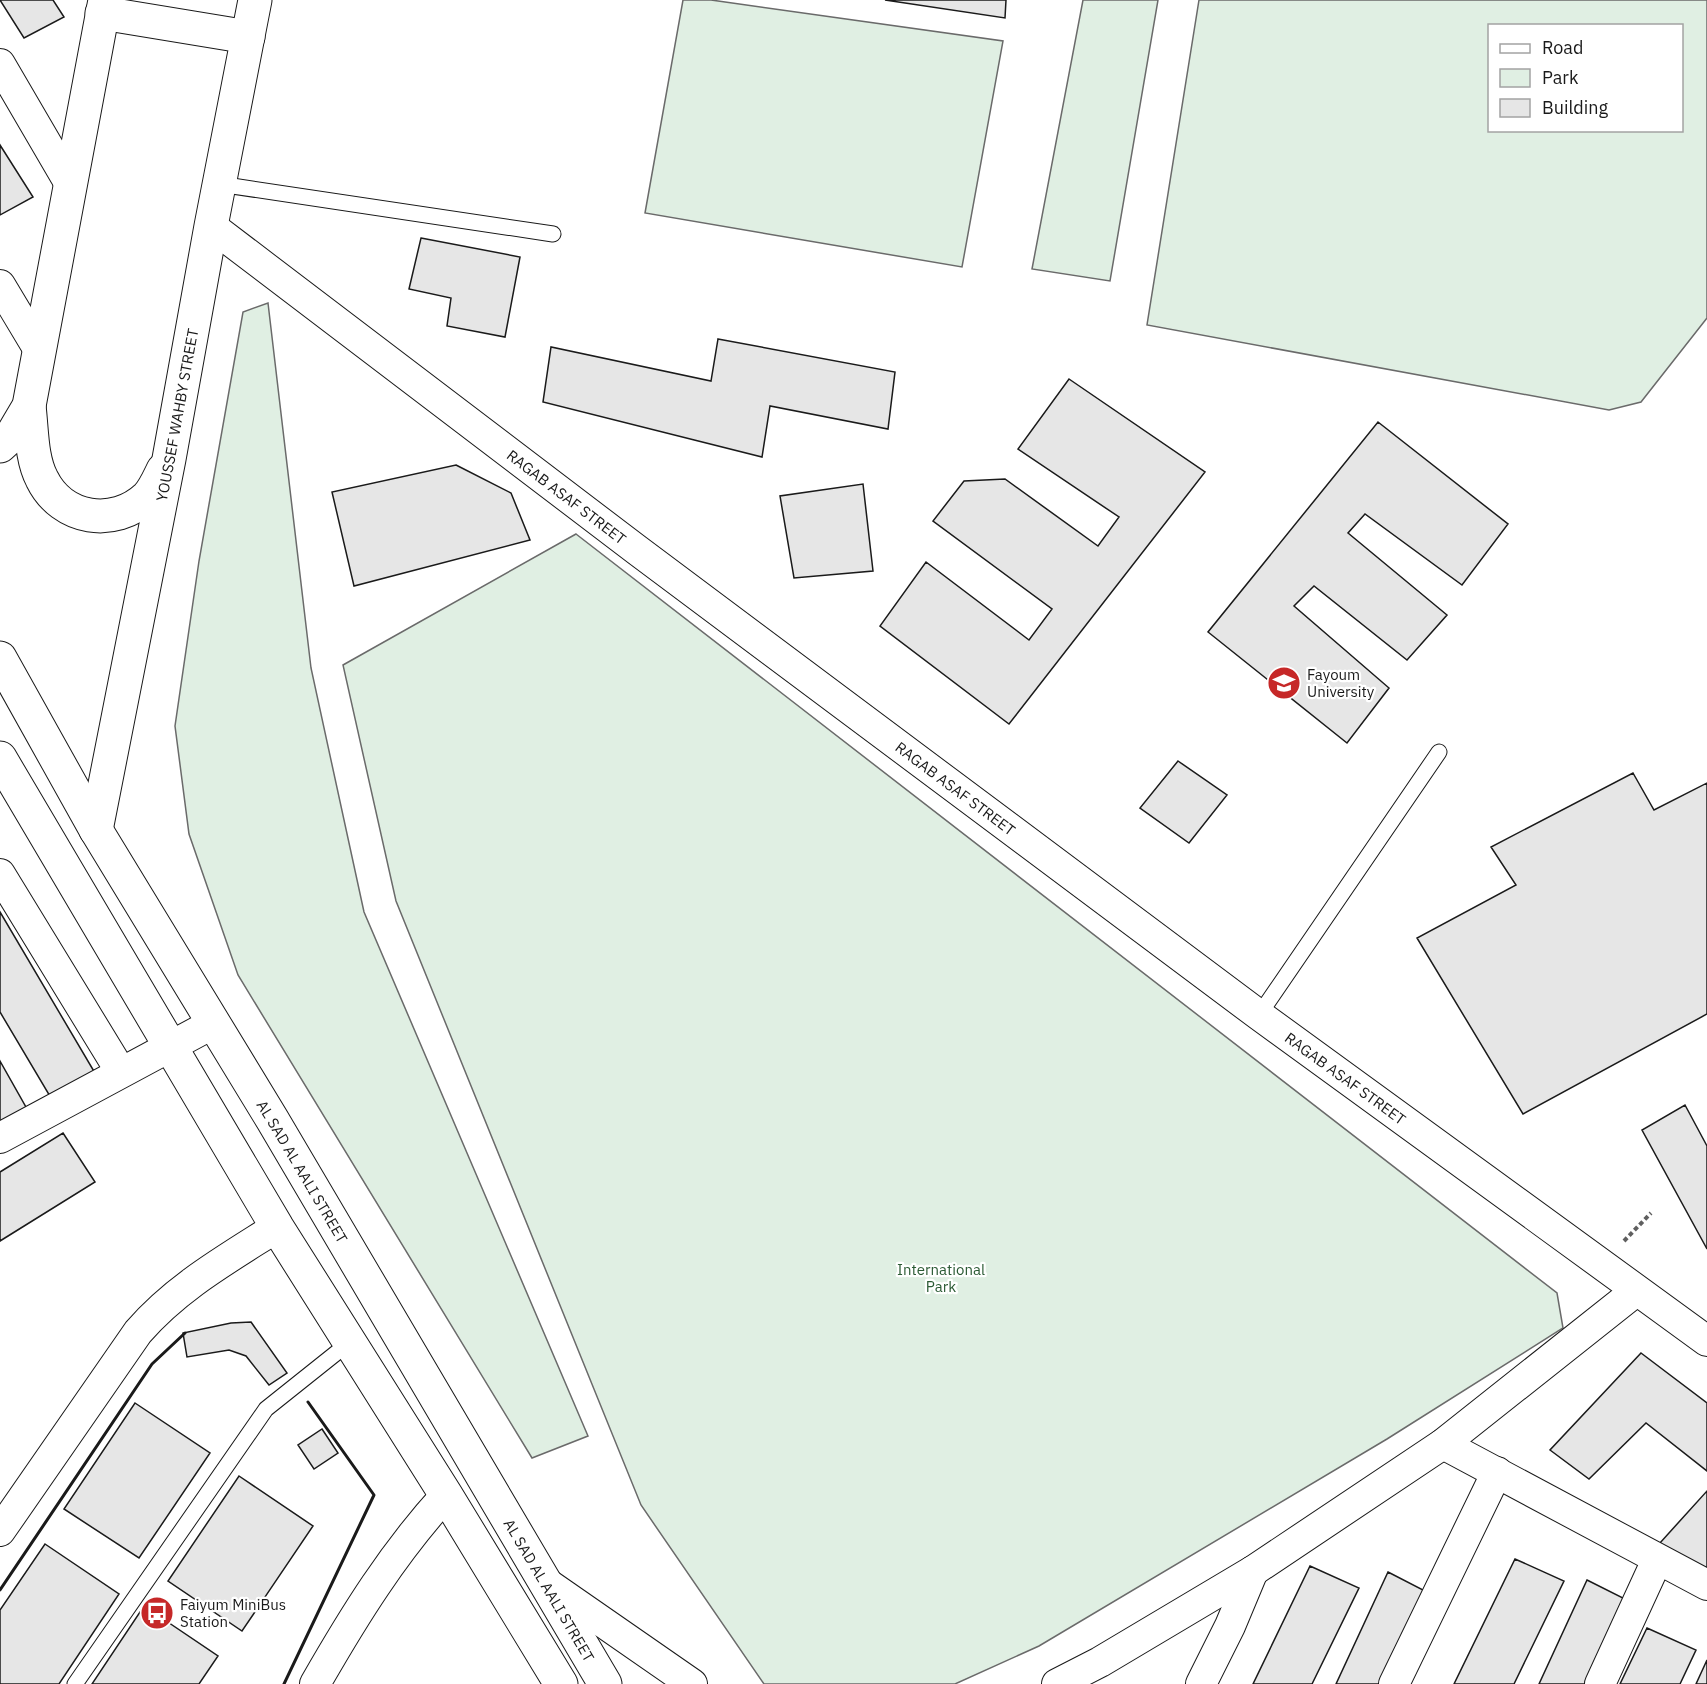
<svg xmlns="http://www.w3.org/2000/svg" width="1707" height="1684" viewBox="0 0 1707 1684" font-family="'IBM Plex Sans',sans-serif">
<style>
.green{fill:#e0efe3;stroke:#6a6a6a;stroke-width:1.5;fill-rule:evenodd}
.building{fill:#e6e6e6;stroke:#1a1a1a;stroke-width:1.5}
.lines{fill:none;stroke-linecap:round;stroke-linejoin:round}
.lane-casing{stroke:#1a1a1a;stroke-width:17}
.street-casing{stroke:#1a1a1a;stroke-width:32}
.secondary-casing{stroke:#1a1a1a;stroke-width:35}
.primary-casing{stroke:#1a1a1a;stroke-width:35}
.path{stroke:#5f5f5f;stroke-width:4;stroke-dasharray:4.5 3;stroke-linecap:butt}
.lane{stroke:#fff;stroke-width:15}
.street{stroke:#fff;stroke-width:30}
.secondary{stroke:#fff;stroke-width:33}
.primary{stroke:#fff;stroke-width:33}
.wall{stroke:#1a1a1a;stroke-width:3}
.labels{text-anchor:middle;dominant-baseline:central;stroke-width:4.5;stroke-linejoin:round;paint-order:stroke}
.street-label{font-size:15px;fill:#1a1a1a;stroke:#fff}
.poi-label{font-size:15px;fill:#1a1a1a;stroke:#fff;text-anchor:start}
.park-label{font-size:15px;fill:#2b5a34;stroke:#fff}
</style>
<rect width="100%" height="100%" fill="#fff"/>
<!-- green -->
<path class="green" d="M683,0h28l292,41 -41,226 -317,-54z
M1083,0h75l-48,281 -78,-12z
M1199,0h508v318l-66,84 -32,8 -462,-85zM1490,26h192v104h-192z
M268,303l43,365 53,244 224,524 -56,22 -294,-483 -49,-141 -14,-108 24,-165 44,-249z
M576,534l981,759 6,35 -176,111 -348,207 -84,38h-191l-123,-179 -245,-604 -53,-236z"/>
<!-- building -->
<path class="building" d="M0,0h53l11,17 -40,21z
M885,0h121l-1,18z
M0,145l33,52 -33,18z
M421,238l99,19 -15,80 -58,-11 4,-28 -42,-9z
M718,339l177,33 -7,57 -118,-23 -8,51 -219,-55 8,-55 160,34z
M1069,379l136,93 -196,252 -129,-98 46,-64 103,78 23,-31 -119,-88 31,-40 41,-2 93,67 21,-29 -101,-68z
M1378,422l130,102 -46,61 -97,-71 -17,19 99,82 -40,45 -93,-74 -20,20 95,82 -42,55 -139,-111z
M456,465l55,28 19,47 -176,46 -22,-94z
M863,484l10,87 -79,7 -14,-82z
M1178,761l49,34 -38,48 -49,-35z
M1633,773l21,37 53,-27v231l-184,100 -106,-176 99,-53 -25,-38z
M0,912l95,161 -44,25 -51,-86z
M0,1061l31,55 -31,17z
M1685,1105l22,41v103l-65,-119z
M63,1133l32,49 -95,59v-69z
M251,1322l36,51 -18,12 -23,-29 -17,-6 -42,7 -4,-24 48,-10z
M1641,1353l66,50v68l-61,-48 -57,56 -39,-29z
M135,1403l75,50 -71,105 -75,-49z
M322,1429l16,24 -24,16 -16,-24z
M239,1476l74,50 -71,105 -74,-50z
M1707,1491v76l-5,6 -43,-29z
M45,1544l74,50 -60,90h-59v-74z
M1515,1559l49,22 -50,103h-60z
M1310,1566l49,22 -47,96h-59z
M1388,1572l39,20 -42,92h-49z
M1587,1580l40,20 -38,84h-50z
M144,1606l74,50 -19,28h-107z
M1647,1628l49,22 -16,34h-60z
M1707,1660v24h-11z"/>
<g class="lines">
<defs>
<path id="lane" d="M219,184l334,50
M1259,1015l180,-263
M75,1684l191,-275 84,-67"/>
<g id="street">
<path d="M0,64l70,120"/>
<path id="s1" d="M211,226l426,324 622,465 448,326"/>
<path d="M0,285l39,65"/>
<path d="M0,874l121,198"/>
<path d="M0,1138l214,-115"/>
<path d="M1443,1444l264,141"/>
<path d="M0,1531l138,-199c39,-45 89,-73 139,-105"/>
<path d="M545,1582l147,102"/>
<path d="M315,1684c39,-68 78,-131 131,-189"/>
<path d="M1057,1684l43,-22 153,-91 190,-127 193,-153"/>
<path d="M1201,1684l29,-58 23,-55"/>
<path d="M1394,1684l103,-212"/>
<path d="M1600,1684l57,-124"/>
</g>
<g id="secondary">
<path d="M102,13l146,24"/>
<path d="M29,406c3,24 2,52 13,73 20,41 72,49 105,18 7,-7 12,-19 16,-27"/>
<path d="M0,446l12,-11 17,-29 76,-406"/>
<path id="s2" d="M96,830l73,-371 42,-233 44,-226"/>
</g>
<g id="primary">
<path id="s3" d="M0,658l96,172 176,289 333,565"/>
<path d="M0,758l277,469 169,268 115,189"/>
</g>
</defs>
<!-- lane casing -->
<use href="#lane" class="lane-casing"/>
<!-- street casing -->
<use href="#street" class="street-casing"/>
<!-- secondary casing -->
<use href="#secondary" class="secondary-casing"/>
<!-- primary casing -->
<use href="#primary" class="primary-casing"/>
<!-- path -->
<path class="path" d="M1624,1241l27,-28"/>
<!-- lane -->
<use href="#lane" class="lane"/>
<!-- street -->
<use href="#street" class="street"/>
<!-- secondary -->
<use href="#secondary" class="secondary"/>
<!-- primary -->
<use href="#primary" class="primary"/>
<!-- wall -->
<path class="wall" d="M0,1590l152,-226 33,-31
M284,1684l90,-189 -66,-93"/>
</g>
<!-- icons -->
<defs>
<symbol id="university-disc" viewBox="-11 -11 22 22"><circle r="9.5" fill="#c62828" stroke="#fff"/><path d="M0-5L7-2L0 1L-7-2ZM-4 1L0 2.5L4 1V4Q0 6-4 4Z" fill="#fff"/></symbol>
<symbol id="bus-disc" viewBox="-11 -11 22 22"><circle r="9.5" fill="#c62828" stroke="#fff"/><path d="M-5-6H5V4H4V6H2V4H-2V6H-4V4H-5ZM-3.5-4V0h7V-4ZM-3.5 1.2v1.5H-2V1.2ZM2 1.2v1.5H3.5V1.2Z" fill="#fff"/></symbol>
</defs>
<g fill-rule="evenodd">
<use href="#university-disc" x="1265" y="664" width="38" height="38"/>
<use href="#bus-disc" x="138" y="1594" width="38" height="38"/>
</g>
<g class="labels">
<!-- street labels -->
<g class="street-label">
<text stroke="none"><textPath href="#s2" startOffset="423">YOUSSEF WAHBY STREET</textPath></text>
<text stroke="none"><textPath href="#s1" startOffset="447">RAGAB ASAF STREET</textPath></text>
<text stroke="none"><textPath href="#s1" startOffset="933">RAGAB ASAF STREET</textPath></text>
<text stroke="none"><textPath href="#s1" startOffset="1419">RAGAB ASAF STREET</textPath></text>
<text stroke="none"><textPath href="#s3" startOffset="596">AL SAD AL AALI STREET</textPath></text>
<text stroke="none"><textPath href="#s3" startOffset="1082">AL SAD AL AALI STREET</textPath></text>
</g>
<!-- poi labels -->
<g class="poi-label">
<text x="1307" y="674">Fayoum<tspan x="1307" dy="17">University</tspan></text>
<text x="180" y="1604">Faiyum MiniBus<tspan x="180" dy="17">Station</tspan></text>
</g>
<!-- park labels -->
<g class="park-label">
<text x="941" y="1269">International<tspan x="941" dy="17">Park</tspan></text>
</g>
</g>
<!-- legend -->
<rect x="1488" y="24" width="195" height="108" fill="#ffffff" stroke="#a3a3a3" stroke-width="1.5"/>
<rect x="1500" y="44" width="30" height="9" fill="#ffffff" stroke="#a3a3a3" stroke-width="1.5"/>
<text x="1542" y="54" font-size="18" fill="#1a1a1a">Road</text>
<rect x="1500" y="69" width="30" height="18" fill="#e0efe3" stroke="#a3a3a3" stroke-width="1.5"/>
<text x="1542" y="84" font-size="18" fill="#1a1a1a">Park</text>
<rect x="1500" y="99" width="30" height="18" fill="#e6e6e6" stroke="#a3a3a3" stroke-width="1.5"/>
<text x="1542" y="114" font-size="18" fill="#1a1a1a">Building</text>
</svg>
